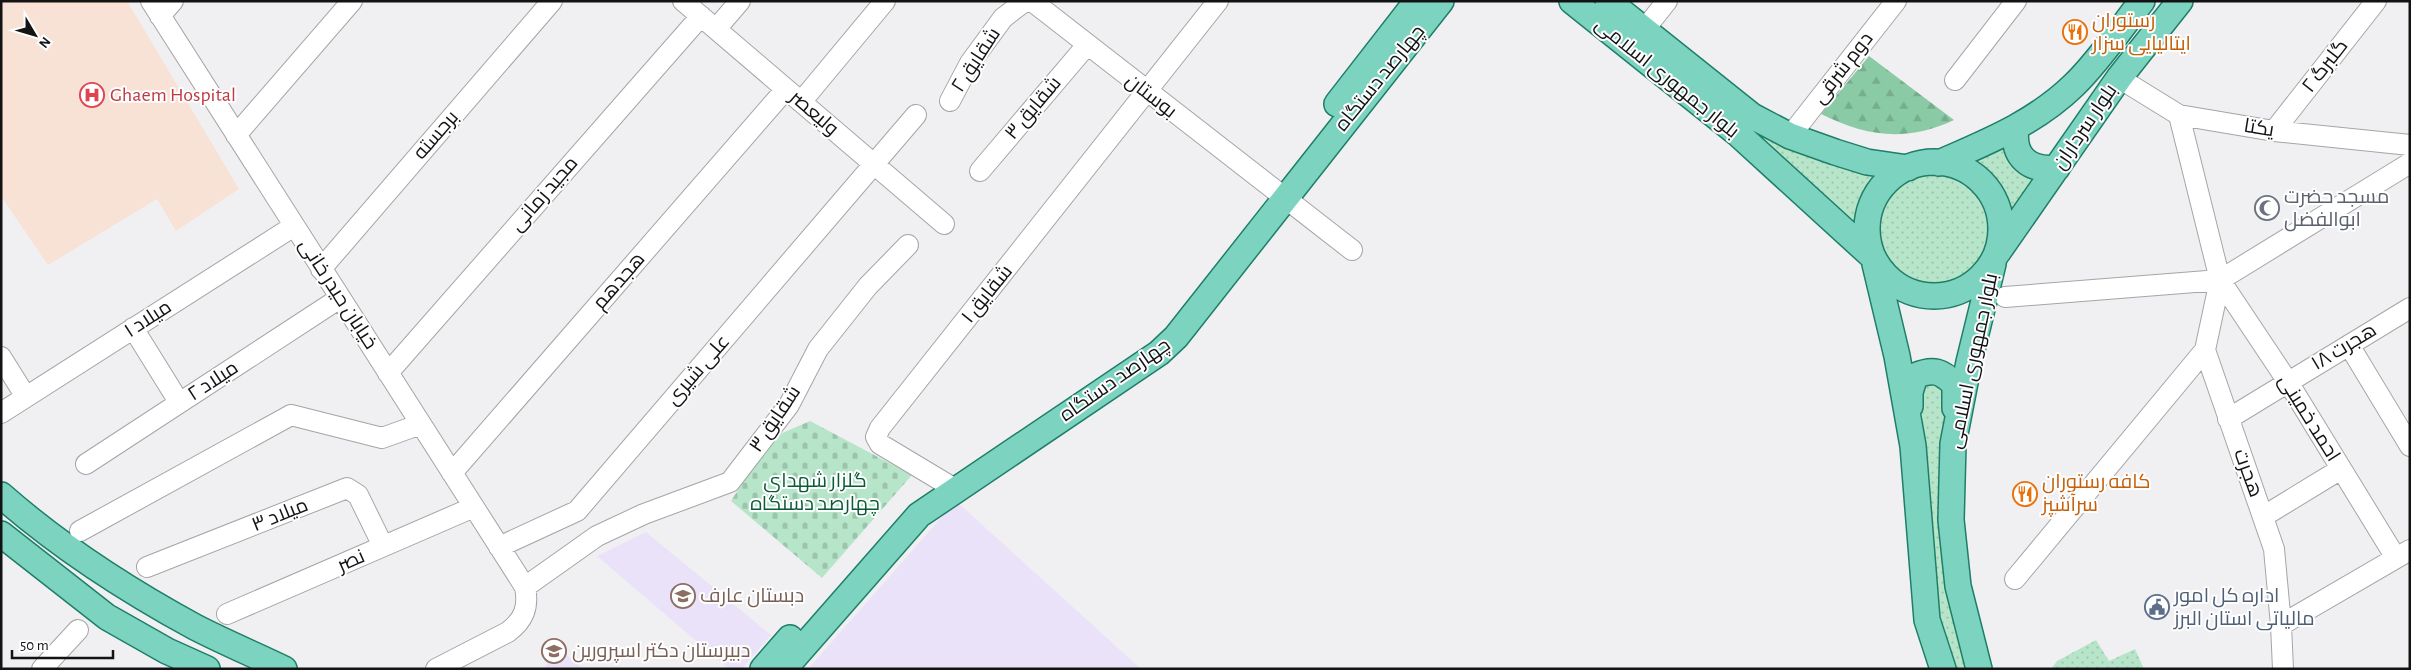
<svg xmlns="http://www.w3.org/2000/svg" width="2411" height="670" viewBox="0 0 2411 670" font-family="'Alegreya Sans',Cairo,sans-serif">
<style>
.education{fill:#eae2f8}
.medical{fill:#f8e2d5}
.grass{fill:url(#grass-dots)}
.forest{fill:url(#forest-firs)}
.cemetery{fill:url(#cemetery-stones)}
.lines{fill:none;stroke-linecap:round;stroke-linejoin:round}
.minor-casing{stroke:#a5a5a7;stroke-width:22}
.major-casing{stroke:#1f7e68;stroke-width:28}
.minor{stroke:#fff;stroke-width:20}
.major{stroke:#7cd4c0;stroke-width:25}
.labels{text-anchor:middle;dominant-baseline:central;stroke-width:4;stroke-linejoin:round;paint-order:stroke}
.food-label{font-size:20px;fill:#c56008;stroke:#fefeff;text-anchor:start}
.street-label{font-size:20px;fill:#131314;stroke:#fefeff}
.health-label{font-size:20px;fill:#be3a42;stroke:#fefeff;text-anchor:start}
.worship-label{font-size:20px;fill:#5b616d;stroke:#fefeff;text-anchor:start}
.park-label{font-size:20px;fill:#0a5a38;stroke:#fefeff}
.education-label{font-size:20px;fill:#785e54;stroke:#fefeff;text-anchor:start}
.service-label{font-size:20px;fill:#4e5e75;stroke:#fefeff;text-anchor:start}
</style>
<defs>
<pattern id="grass-dots" width="8" height="8" patternUnits="userSpaceOnUse" patternTransform="scale(1.25)"><rect width="8" height="8" fill="#b7e5c9"/><path d="M2 2h.1M6 6h.1" fill="none" stroke="#9cc4ac" stroke-width="1.8" stroke-linecap="round"/></pattern>
<pattern id="forest-firs" width="22" height="20" patternUnits="userSpaceOnUse" patternTransform="scale(1.25)"><rect width="22" height="20" fill="#8acaa5"/><path d="M5 1l3.5 6h-7zM16 11l3.5 6h-7z" fill="#76ad8d"/></pattern>
<pattern id="cemetery-stones" width="16" height="16" patternUnits="userSpaceOnUse" patternTransform="scale(1.25)"><rect width="16" height="16" fill="#b7e5c9"/><path d="M2 7V4a2 2 0 0 1 4 0v3zM10 15v-3a2 2 0 0 1 4 0v3z" fill="#9cc4ac"/></pattern>
</defs>
<rect width="100%" height="100%" fill="#f0f0f3"/>
<!-- education -->
<path class="education" d="M956,501l185,168h-333z
M646,532l125,103 -29,34h-13l-132,-113z
M547,638l36,31h-39l3,-5z"/>
<!-- medical -->
<path class="medical" d="M1,1h126l112,188 -63,42 -19,-32 -109,66 -47,-69z"/>
<!-- grass -->
<path class="grass" d="M1582,1h19l147,119 136,56c-16,20 -23,39 -20,65z
M2010,136l28,36 -30,49c-7,-32 -25,-47 -53,-60z
M1879 230a55 55 0 1 1 110 0a55 55 0 1 1-110 0Z
M1927,382l9,1 10,11 24,275h-16c-16,-48 -27,-100 -30,-151 -1,-23 4,-46 2,-69 -1,-18 -10,-53 1,-67z
M2096,640l13,21 26,-12 9,20h-93l6,-8z"/>
<!-- forest -->
<path class="forest" d="M1869,56l85,64c-47,22 -87,17 -133,-6z"/>
<!-- cemetery -->
<path class="cemetery" d="M810,421l102,54 -90,103 -91,-77 40,-63z"/>
<g class="lines">
<defs>
<path id="minor" d="M151,1l374,586c4,20 -1,33 -17,45l-72,37
M683,1l261,223
M1032,1l320,249
M160,16l13,-15
M716,29l24,-28
M1644,30l23,-29
M2119,78l60,37 95,16 136,14
M1955,80l61,-79
M950,101l20,-38 33,-45 22,-17
M801,102l84,-101
M2179,115l41,165 68,102 108,176
M2274,131l102,-130
M236,135l116,-134
M1790,136l106,-135
M980,171l107,-126
M321,269l231,-268
M2220,280l-15,70 69,199 7,76 2,44
M2005,297l215,-17 190,-117
M133,328l46,74
M2349,345l61,101
M1,357l25,40
M388,373l313,-357
M1,413l293,-187
M2228,419l182,-111
M86,464l254,-166
M452,473l334,-384
M955,489l-75,-45 -4,-7 4,-9 338,-427
M2264,516l77,-47
M80,531l211,-116 91,23 39,-14
M499,547l78,-36 339,-396
M147,567l200,-79 11,7 25,51
M2015,579l190,-229
M525,587l72,-51 47,-22 86,-32 59,-77 29,-56 50,-63 40,-41
M227,614l247,-107
M2281,625l129,-75
M42,669l36,-39"/>
<path id="major" d="M1572,1l165,132 136,124
M1608,1l144,115 38,20 45,16 32,10 41,6
M1337,104l80,-103
M2016,128c-4,29 13,43 41,40
M1867 229a67 67 0 1 1 134 0a67 67 0 1 1-134 0Z
M1939,163c48,-21 96,-40 135,-78 24,-23 47,-57 68,-84
M1998,252l121,-174 61,-77
M1875,264l22,92 16,90 14,174 16,49
M1910,406v-14l5,-16c18,-8 27,-5 40,9v23
M1,495c58,51 126,95 194,132 29,15 60,28 89,42
M1,534l106,83 60,34 40,18
M763,669l27,-31
M784,669l135,-154 240,-162 17,-16 265,-336
M1979,669l-21,-83 -7,-66 2,-76 16,-82 24,-98"/>
</defs>
<!-- minor casing -->
<use href="#minor" class="minor-casing"/>
<!-- major casing -->
<use href="#major" class="major-casing"/>
<!-- minor -->
<use href="#minor" class="minor"/>
<!-- major -->
<use href="#major" class="major"/>
</g>
<!-- icons -->
<defs>
<symbol id="restaurant-ring" viewBox="-11 -11 22 22"><circle r="9.5" fill="#fefeff" stroke="#e8710a" stroke-width="1.5"/><path d="M-5-6h1v4h1v-4h1v4h1v-4h1v5L-1.5 .5V6h-2V.5L-5-1ZM5-6V6H3V1.5H1.5Q1.5-4 5-6Z" fill="#e8710a"/></symbol>
<symbol id="hospital-ring" viewBox="-11 -11 22 22"><circle r="9.5" fill="#fefeff" stroke="#e0444e" stroke-width="1.5"/><path d="M-5-5h3v3.5h4V-5h3V5h-3V1.5h-4V5h-3Z" fill="#e0444e"/></symbol>
<symbol id="mosque-ring" viewBox="-11 -11 22 22"><circle r="9.5" fill="#fefeff" stroke="#6b7280" stroke-width="1.5"/><path d="M3.5-4.9A6 6 0 1 0 3.5 4.9A5 5 0 1 1 3.5-4.9Z" fill="#6b7280"/></symbol>
<symbol id="school-ring" viewBox="-11 -11 22 22"><circle r="9.5" fill="#fefeff" stroke="#8d6e63" stroke-width="1.5"/><path d="M0-5L7-2L0 1L-7-2ZM-4 1L0 2.5L4 1V4Q0 6-4 4Z" fill="#8d6e63"/></symbol>
<symbol id="civic-ring" viewBox="-11 -11 22 22"><circle r="9.5" fill="#fefeff" stroke="#5c6f8a" stroke-width="1.5"/><path d="M-.6-6.5H3V-4.5H.6V-3L4-1V1h2V6H-6V1h2V-1L-.6-3ZM-1.2 2.5V6h2.4V2.5Z" fill="#5c6f8a"/></symbol>
</defs>
<g fill-rule="evenodd">
<use href="#restaurant-ring" x="2061" y="18" width="28" height="28"/>
<use href="#hospital-ring" x="78" y="81" width="28" height="28"/>
<use href="#mosque-ring" x="2253" y="194" width="28" height="28"/>
<use href="#restaurant-ring" x="2011" y="480" width="28" height="28"/>
<use href="#school-ring" x="669" y="582" width="28" height="28"/>
<use href="#civic-ring" x="2143" y="593" width="28" height="28"/>
<use href="#school-ring" x="540" y="637" width="28" height="28"/>
</g>
<g class="labels">
<!-- food labels -->
<g class="food-label">
<text x="2092" y="21">رستوران<tspan x="2092" dy="23">ایتالیایی سزار</tspan></text>
<text x="2042" y="482">کافه رستوران<tspan x="2042" dy="23">سرآشپز</tspan></text>
</g>
<!-- street labels -->
<g class="street-label">
<text transform="translate(976 60) rotate(-57)">شقایق ۲</text>
<text transform="translate(2325 66) rotate(-52)">گلبرگ ۲</text>
<text transform="translate(1843 68) rotate(-52)">دوم شرقی</text>
<text transform="translate(1380 78) rotate(-51)">چهارصد دستگاه</text>
<text transform="translate(1667 78) rotate(39)">بلوار جمهوری اسلامی</text>
<text transform="translate(1151 96) rotate(38)">بوستان</text>
<text transform="translate(1033 108) rotate(-50)">شقایق ۳</text>
<text transform="translate(814 113) rotate(41)">ولیعصر</text>
<text transform="translate(2085 127) rotate(-56)">بلوار سرداران</text>
<text transform="translate(2259 128) rotate(9)">یکتا</text>
<text transform="translate(436 135) rotate(-49)">برجسته</text>
<text transform="translate(544 194) rotate(-49)">مجید زمانی</text>
<text transform="translate(619 281) rotate(-49)">هجدهم</text>
<text transform="translate(338 294) rotate(57)">خیابان حیدر خانی</text>
<text transform="translate(987 294) rotate(-51)">شقایق ۱</text>
<text transform="translate(148 319) rotate(-33)">میلاد ۱</text>
<text transform="translate(2344 347) rotate(-31)">هجرت ۱۸</text>
<text transform="translate(1973 361) rotate(-78)">بلوار جمهوری اسلامی</text>
<text transform="translate(698 370) rotate(-49)">علی شیری</text>
<text transform="translate(1115 380) rotate(-35)">چهارصد دستگاه</text>
<text transform="translate(213 381) rotate(-33)">میلاد ۲</text>
<text transform="translate(2309 418) rotate(58)">احمد خمینی</text>
<text transform="translate(775 419) rotate(-56)">شقایق ۳</text>
<text transform="translate(2248 473) rotate(70)">هجرت</text>
<text transform="translate(280 515) rotate(-22)">میلاد ۳</text>
<text transform="translate(351 561) rotate(-24)">نصر</text>
</g>
<!-- health labels -->
<g class="health-label">
<text x="110" y="95">Ghaem Hospital</text>
</g>
<!-- worship labels -->
<g class="worship-label">
<text x="2284" y="197">مسجد حضرت<tspan x="2284" dy="23">ابوالفضل</tspan></text>
</g>
<!-- park labels -->
<g class="park-label">
<text x="815" y="481">گلزار شهدای<tspan x="815" dy="23">چهارصد دستگاه</tspan></text>
</g>
<!-- education labels -->
<g class="education-label">
<text x="700" y="596">دبستان عارف</text>
<text x="572" y="651">دبیرستان دکتر اسپرورین</text>
</g>
<!-- service labels -->
<g class="service-label">
<text x="2174" y="596">اداره کل امور<tspan x="2174" dy="23">مالیاتی استان البرز</tspan></text>
</g>
</g>
<!-- border -->
<rect width="2411" height="670" fill="none" stroke="#131314" stroke-width="5"/>
<!-- north arrow -->
<g transform="translate(35 35) rotate(128)" stroke="#fefeff" stroke-width="4" paint-order="stroke">
<path d="M0-4L9 19L0 12L-9 19Z" fill="#131314"/>
<text y="-8" font-size="14" font-weight="bold" text-anchor="middle" fill="#131314">N</text>
</g>
<!-- scale -->
<path d="M12 650v8h101v-8" fill="none" stroke="#131314" stroke-width="2.5"/>
<text x="20" y="650" font-size="15" fill="#131314" stroke="#fefeff" stroke-width="4" paint-order="stroke">50 m</text>
</svg>
